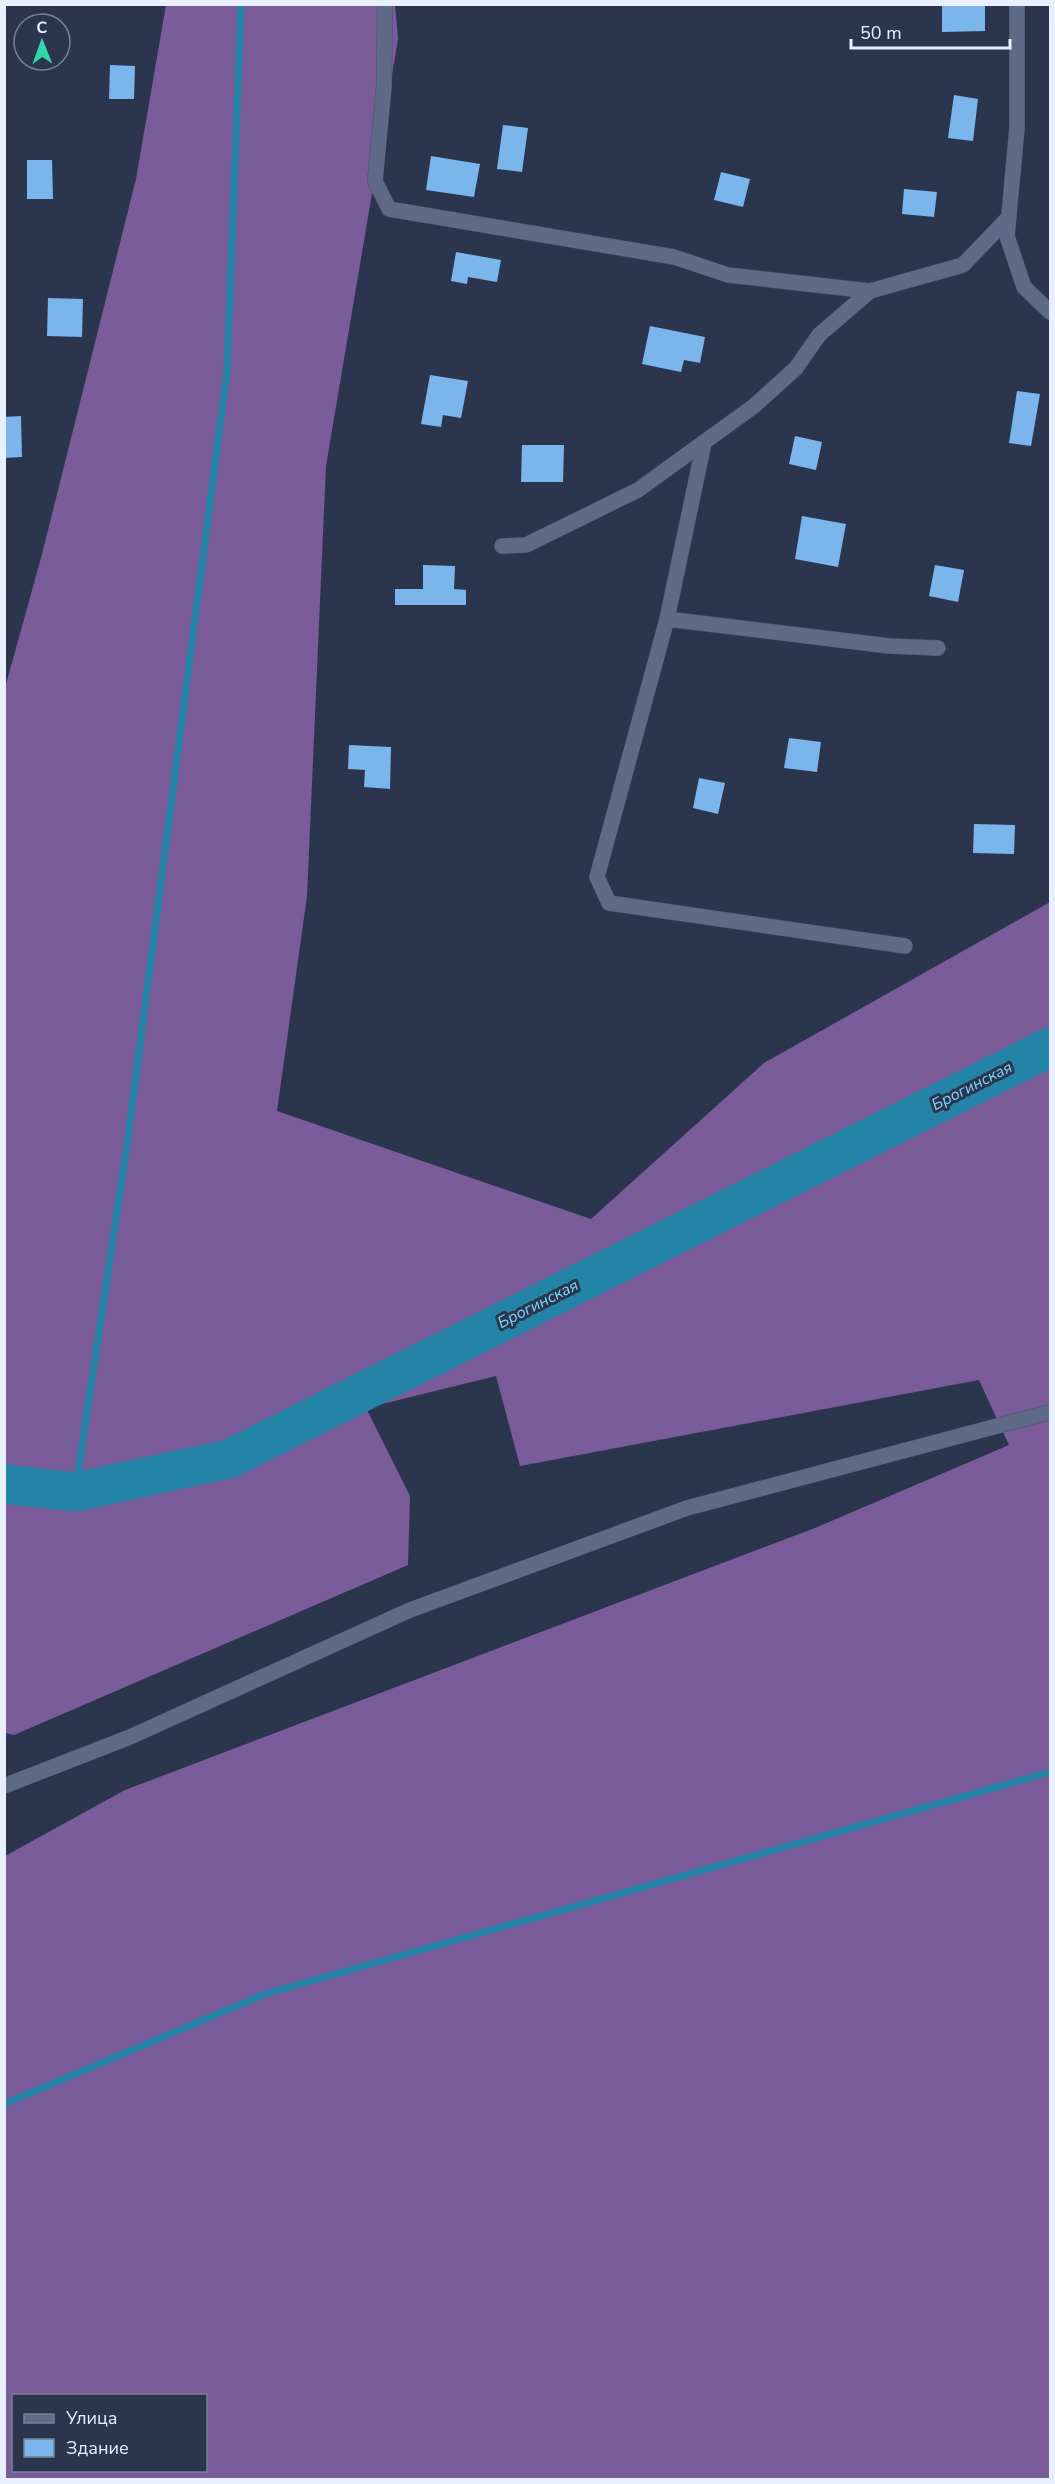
<svg xmlns="http://www.w3.org/2000/svg" width="1055" height="2484" viewBox="0 0 1055 2484" font-family="'Nunito Sans',sans-serif">
<style>
.forest{fill:#7a5c9a;fill-rule:evenodd}
.lines{fill:none;stroke-linecap:round;stroke-linejoin:round}
.stream{stroke:#2484a7;stroke-width:7}
.river{stroke:#2484a7;stroke-width:39}
.building{fill:#7ab5ec}
.street-casing{stroke:#4b5468;stroke-width:16}
.street{stroke:#5f6b86;stroke-width:15}
.labels{text-anchor:middle;dominant-baseline:central;stroke-width:6;stroke-linejoin:round;paint-order:stroke}
.water-label{font-size:16px;font-style:italic;fill:#7bd7ff;stroke:#2b364e}
</style>
<rect width="100%" height="100%" fill="#2b364e"/>
<!-- forest -->
<path class="forest" d="M166,5h229l3,34 -72,427 -19,430 -30,215 314,108 173,-156 286,-161v1577l-1045,1v-624l120,-66 690,-262 194,-83 -30,-65 -459,86 -24,-90 -130,32 44,88 -2,69 -394,170 -9,-2v-1045l37,-134 94,-375zM14,2396h192v74h-192z"/>
<g class="lines">
<!-- stream -->
<path class="stream" d="M75,1492l52,-347 100,-774 14,-367
M4,2104l261,-110 785,-222"/>
<!-- river -->
<path class="river" d="M4,1484l71,8 154,-33 821,-412"/>
</g>
<!-- building -->
<path class="building" d="M942,4h43v27l-43,1z
M110,65l25,1 -1,33h-25z
M954,95l24,4 -5,42 -25,-3z
M503,125l25,3 -6,44 -25,-3z
M431,156l49,8 -6,33 -48,-7z
M27,160h25l1,39h-26z
M721,172l29,7 -7,28 -29,-7z
M904,189l33,3 -3,25 -32,-3z
M456,252l45,8 -4,22 -29,-5 -1,7 -16,-3z
M48,298l35,1 -1,38 -35,-1z
M650,326l55,11 -5,26 -16,-3 -3,12 -39,-8z
M430,375l38,6 -7,37 -18,-3 -2,12 -20,-3z
M1017,391l23,3 -9,52 -22,-3z
M21,416l1,41 -18,1v-41z
M795,436l27,6 -6,28 -27,-6z
M522,445h42l-1,37h-42z
M802,516l44,8 -8,43 -43,-8z
M423,565l32,1 -1,23 12,1v15h-71v-16h28z
M935,565l29,5 -6,32 -29,-6z
M789,738l32,4 -4,30 -33,-4z
M349,745l42,2 -1,42 -26,-2 1,-17 -17,-1z
M699,778l26,5 -7,31 -25,-6z
M974,824l41,1 -1,29 -41,-1z"/>
<g class="lines">
<defs>
<path id="street" d="M385,4l-1,82 -9,95 14,28 285,48 54,18 142,16 93,-26 46,-48
M1017,4v124l-10,108 17,51 26,25
M704,443l-37,176 -70,258 12,26 296,43
M502,546l24,-1 112,-55 116,-84 42,-38 23,-33 51,-44
M667,619l222,27 49,2
M4,1786l126,-49 280,-127 277,-102 363,-96"/>
</defs>
<!-- street casing -->
<use href="#street" class="street-casing"/>
<!-- street -->
<use href="#street" class="street"/>
</g>
<g class="labels">
<!-- water labels -->
<g class="water-label">
<text transform="translate(972 1086) rotate(-27)">Брогинская</text>
<text transform="translate(538 1304) rotate(-27)">Брогинская</text>
</g>
</g>
<!-- border -->
<rect width="1055" height="2484" fill="none" stroke="#e8efff" stroke-width="12"/>
<!-- legend -->
<rect x="12" y="2394" width="195" height="78" fill="#2b364e" stroke="#778095" stroke-width="1.5"/>
<rect x="24" y="2414" width="30" height="9" fill="#5f6b86" stroke="#778095" stroke-width="1.5"/>
<text x="66" y="2424" font-size="18" fill="#e8efff">Улица</text>
<rect x="24" y="2439" width="30" height="18" fill="#7ab5ec" stroke="#778095" stroke-width="1.5"/>
<text x="66" y="2454" font-size="18" fill="#e8efff">Здание</text>
<!-- north arrow -->
<g transform="translate(42 42) rotate(359)"><circle r="28" fill="#2b364e" stroke="#778095" stroke-width="1.5"/>
<path d="M0-4.5L10 22L0 15L-10 22Z" fill="#33d4a8"/>
<text y="-9" font-size="16" font-weight="bold" text-anchor="middle" fill="#e8efff">С</text>
</g>
<!-- scale -->
<path d="M851 39v9h159v-9" fill="none" stroke="#e8efff" stroke-width="3"/>
<text x="860" y="39" font-size="18" fill="#e8efff" stroke="#2b364e" stroke-width="4.5" paint-order="stroke">50 m</text>
</svg>
